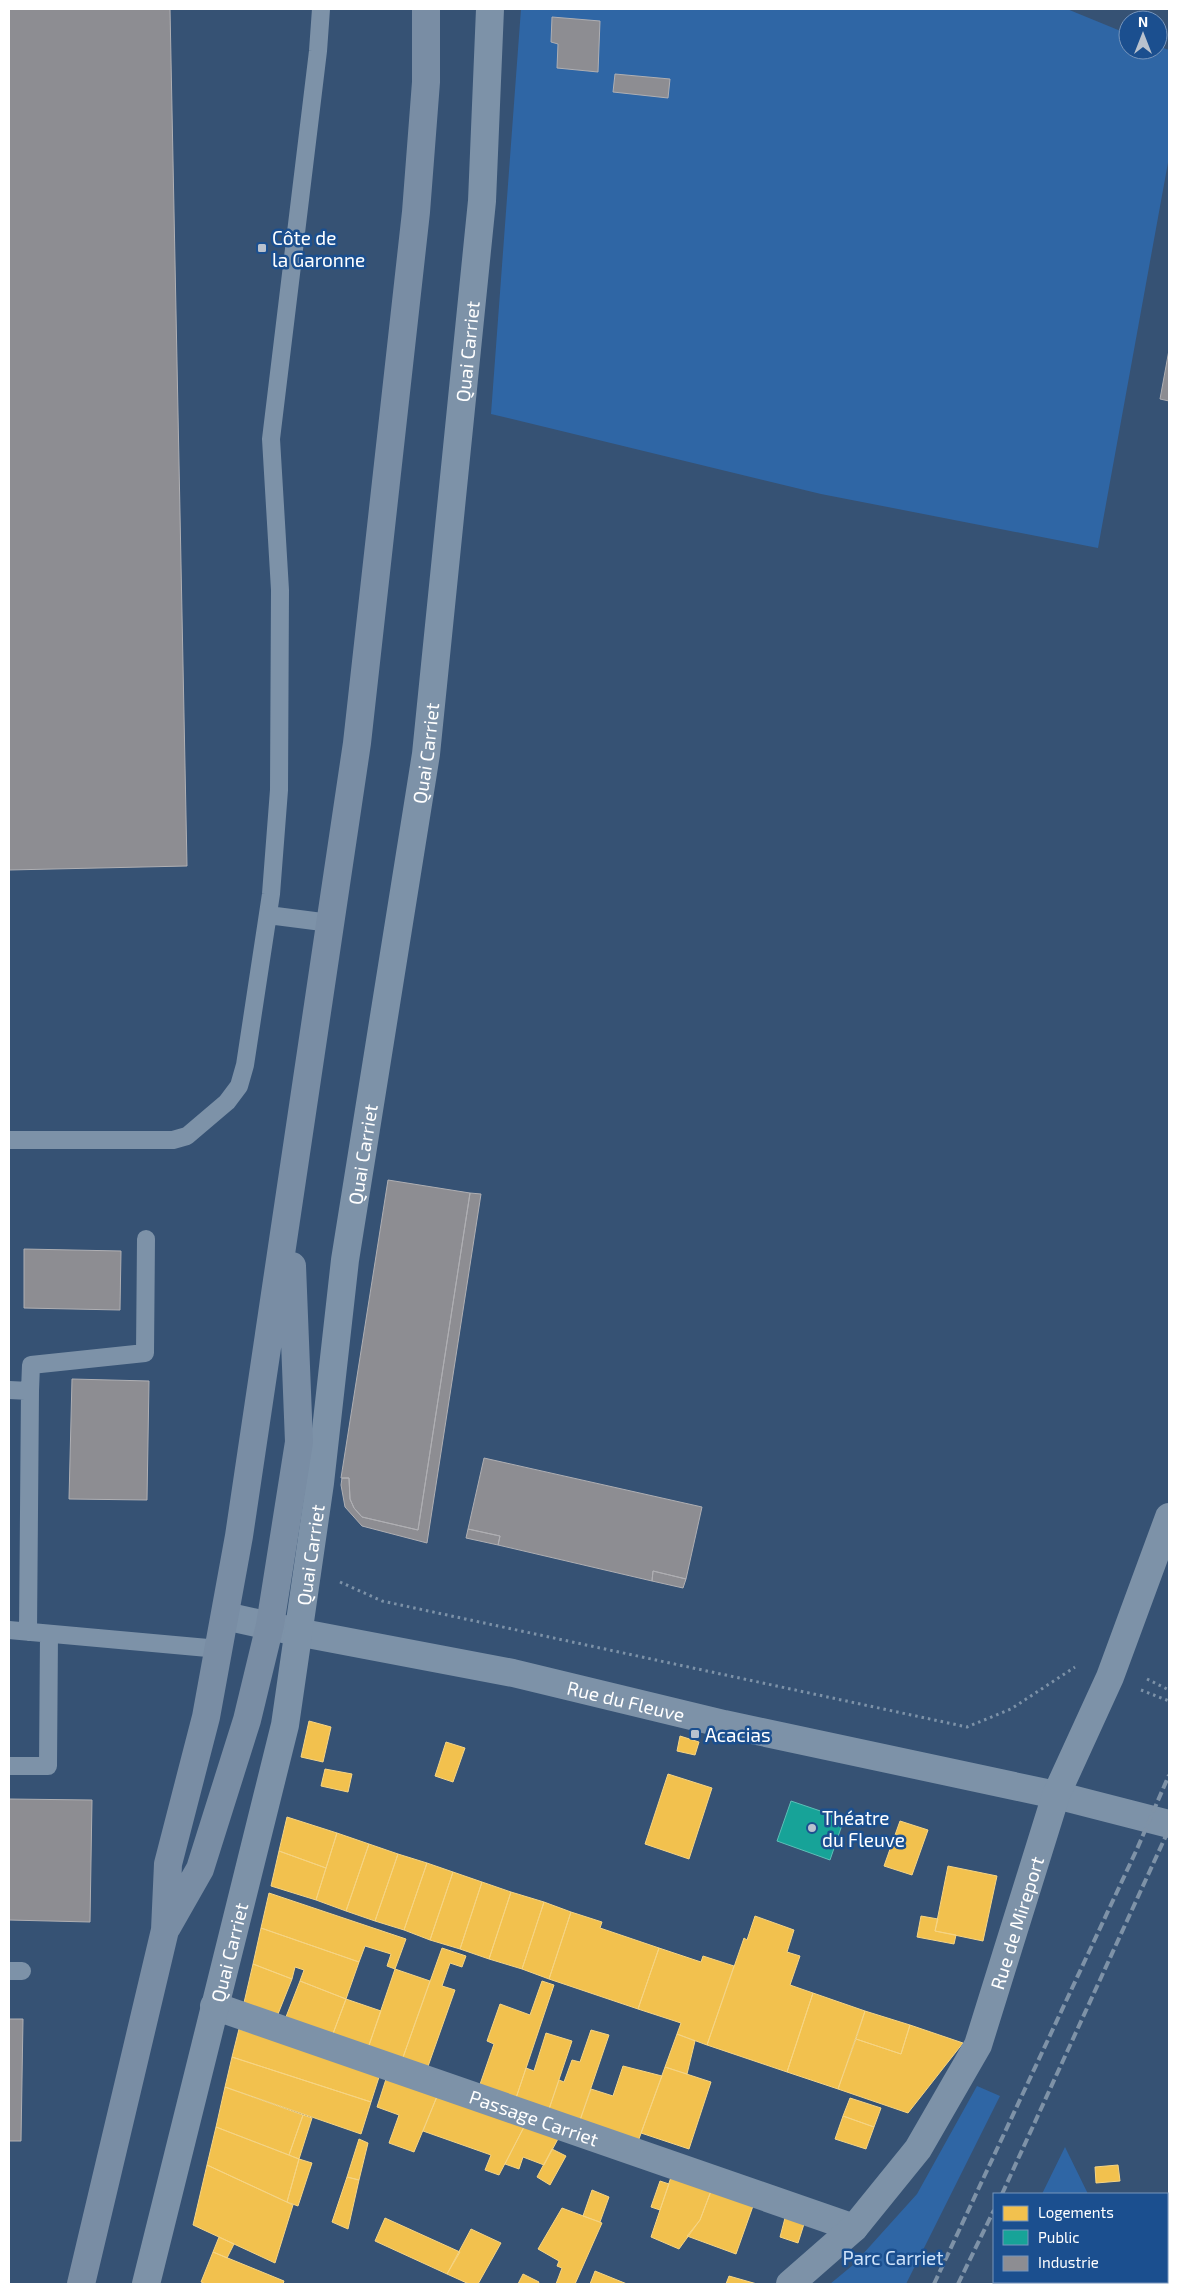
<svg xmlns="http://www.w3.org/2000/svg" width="1178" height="2293" viewBox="0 0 1178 2293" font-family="'Exo 2',sans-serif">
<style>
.green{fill:#2f66a5}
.homes{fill:#f2c14e;stroke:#f6d483}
.public{fill:#17a398;stroke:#5dbfb7}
.industry{fill:#8d8d92;stroke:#afafb3}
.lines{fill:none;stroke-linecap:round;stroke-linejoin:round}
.path{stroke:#7d92a8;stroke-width:3;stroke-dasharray:2.5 4;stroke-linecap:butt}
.service{stroke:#7d92a8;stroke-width:18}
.minor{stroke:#7d92a8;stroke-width:28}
.secondary{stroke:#798da4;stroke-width:28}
.rail{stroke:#7e92a7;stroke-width:4;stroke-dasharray:9 4;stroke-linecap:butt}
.poi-dot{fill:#b9c2ce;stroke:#1b4f8f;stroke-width:2}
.labels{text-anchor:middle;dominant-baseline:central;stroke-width:5;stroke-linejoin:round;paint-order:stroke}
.poi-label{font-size:19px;fill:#fff;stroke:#1b4f8f;text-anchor:start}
.street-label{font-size:19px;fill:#fff;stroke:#1b4f8f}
.park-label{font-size:19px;fill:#cfe3fa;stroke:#1b4f8f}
</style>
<rect width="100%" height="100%" fill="#365274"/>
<!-- green -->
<path class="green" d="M521,9h546l61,25v16h30v-4l11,4v107l-71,391 -277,-54 -330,-80z
M977,2086l23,10 -94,188h-76l23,-19 64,-71z
M1065,2147l23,47h-46z
M1000,2282h130l1,2h-132z"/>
<!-- homes -->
<path class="homes" d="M309,1721l22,6 -8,35 -22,-5z
M680,1736l19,6 -4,13 -18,-4z
M446,1742l19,6 -12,34 -18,-6z
M325,1769l27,5 -4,18 -27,-6z
M668,1774l44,14 -23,71 -44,-15z
M287,1817l50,16 -11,35 -47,-17z
M900,1821l28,9 -16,45 -28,-9z
M337,1833l32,11 -23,67 -30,-11z
M369,1844l29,10 -23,67 -29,-10z
M279,1851l47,17 -10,32 -45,-14z
M398,1854l29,9 -23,67 -29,-9z
M427,1863l26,9 -23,68 -26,-10z
M948,1866l49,10 -14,65 -48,-10z
M453,1872l29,10 -22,67 -30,-9z
M482,1882l29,10 -22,67 -29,-10z
M511,1892l33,10 -22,67 -33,-10z
M269,1893l137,46 -11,30 -8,-3 4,-12 -26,-8 -6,16 -98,-34z
M544,1902l27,10 -22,67 -27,-10z
M571,1912l31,10 -2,6 59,20 -21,61 -89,-30z
M755,1916l39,14 -7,22 13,4 -10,29 23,8 -26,79 -80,-27 37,-107 3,2z
M921,1916l17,3 -3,12 21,4 -2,9 -37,-7z
M261,1928l98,34 -13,37 -46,-18 4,-11 -9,-3 -3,12 -39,-15z
M442,1948l24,8 -4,11 -12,-4 -8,23 13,4 -29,82 -25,-9z
M659,1948l42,14 2,-6 31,10 -27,79 -30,-11 4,-11 -43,-14z
M253,1964l39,15 -16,40 -33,-12z
M395,1969l35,12 -29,82 -34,-12z
M300,1981l46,18 -15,40 -47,-17z
M542,1981l12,4 -40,119 -36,-14 16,-46 -7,-3 13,-37 30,11z
M813,1993l52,18 -27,78 -51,-17z
M346,1999l35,12 -14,40 -36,-12z
M865,2011l45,14 -9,29 -45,-15z
M910,2025l53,18 -55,70 -70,-24 18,-50 45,15z
M239,2029l141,45 -9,28 -139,-45z
M591,2030l18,5 -31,91 -31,-11 12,-35 5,2 8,-22 8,2z
M546,2033l26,8 -25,74 -33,-11 12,-36 8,3z
M677,2034l18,7 -8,33 -22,-7z
M232,2057l139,45 -10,32 -136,-47z
M623,2066l39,10 -26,71 -58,-21 13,-37 22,7z
M665,2067l46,15 -22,67 -48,-16z
M387,2076l51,18 -24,58 -25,-9 10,-28 -22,-8z
M225,2087l78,28 -14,40 -73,-28z
M438,2094l87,31 -26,50 -14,-5 6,-15 -68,-24z
M850,2098l31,10 -7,19 -31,-11z
M303,2115l9,3 -13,41 -10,-4z
M843,2116l31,11 -8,22 -31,-10z
M525,2125l34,12 -15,28 -21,-8 -4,12 -14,-5z
M216,2127l83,32 -12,43 -80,-37z
M359,2139l9,4 -9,37 -12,-3z
M552,2149l14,7 -16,29 -13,-8z
M299,2159l13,4 -14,43 -11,-4z
M207,2165l86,40 -18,58 -82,-38z
M1118,2165l2,16 -24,2 -1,-16z
M347,2177l12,3 -11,49 -16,-7z
M671,2177l40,14 -11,29 -21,29 -28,-12z
M660,2181l9,3 -9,26 -9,-3z
M592,2190l17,7 -9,25 -17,-6z
M711,2191l42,15 -17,48 -49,-18 13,-16z
M562,2208l40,15 -27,61h-19l6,-16 -5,-2 2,-5 -21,-12z
M385,2218l75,34 -13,22 -72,-33z
M785,2218l19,6 -6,19 -18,-6z
M471,2229l30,14 -23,41h-9l-22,-10z
M219,2237l15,7 -7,14 -14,-6z
M213,2252l71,29 -1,3h-77l-5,-2z
M595,2271l32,13h-37z
M523,2274l16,8 -1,2h-20z
M729,2276l28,8h-31z"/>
<!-- public -->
<path class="public" d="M791,1801l53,18 -14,41 -53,-19z"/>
<!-- industry -->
<path class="industry" d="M9,9h161l17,857 -178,4z
M552,17l48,4 -2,51 -41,-4 1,-24 -7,-2z
M615,74l55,5 -2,19 -55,-6z
M1169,350v51l-9,-2z
M388,1180l82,13 -52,337 -56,-13 -8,-9 -4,-9 -1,-21h-8z
M470,1193l11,1 -54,349 -65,-17 -17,-19 -4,-22 1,-7h7l1,21 4,9 8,9 56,13z
M24,1249l97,2 -1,59 -96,-2z
M72,1379l77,2 -2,119 -78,-1z
M484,1458l218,49 -16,72 -33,-8 -1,10 -154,-36 2,-9 -32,-7z
M468,1529l32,7 -2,9 -32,-7z
M653,1571l33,8 -3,9 -31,-7z
M9,1799l83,1 -2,122 -81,-2z
M9,2019h14l-2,122h-12z"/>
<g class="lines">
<!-- path -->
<path class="path" d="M340,1582l42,19 585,126 44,-18 64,-42
M1147,1679l22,11
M1141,1690l28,11"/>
<!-- service -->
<path class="service" d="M268,915l62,8
M9,1140h164l14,-4 40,-34 12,-16 6,-21 26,-171 8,-104 1,-200 -9,-151 47,-388 3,-42
M9,1390l21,1 -2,241
M30,1391l1,-26 114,-12 1,-114
M9,1630l210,19
M9,1766h39l1,-132
M9,1971h13"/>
<!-- minor -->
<g class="minor">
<path id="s1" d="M225,1616l72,16 216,41 211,51 332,71 113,29"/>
<path id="s2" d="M214,2006l640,222"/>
<path id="s3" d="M146,2284l139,-559 35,-242 25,-223 81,-506 56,-553 8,-192"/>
<path id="s4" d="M790,2284l64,-56 64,-79 60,-104 78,-250 54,-118 59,-160"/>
</g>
<!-- secondary -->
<path class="secondary" d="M167,1927l33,-58 47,-149 23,-95 29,-183 -7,-176
M81,2284l84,-354 3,-66 38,-147 33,-181 118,-793 59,-531 10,-130v-73"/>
<!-- rail -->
<path class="rail" d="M1002,2194l167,-365
M934,2284l203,-435 32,-74
M958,2284l36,-74"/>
</g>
<!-- markers -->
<g class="poi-dot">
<rect x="257" y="243" width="10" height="10" rx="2.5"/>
<rect x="690" y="1729" width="10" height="10" rx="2.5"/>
<circle cx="812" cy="1828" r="5"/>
</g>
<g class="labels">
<!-- poi labels -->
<g class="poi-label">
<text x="272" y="237">Côte de<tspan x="272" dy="22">la Garonne</tspan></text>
<text x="705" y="1734">Acacias</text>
<text x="822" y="1817">Théatre<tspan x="822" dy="22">du Fleuve</tspan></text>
</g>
<!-- street labels -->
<g class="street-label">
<text stroke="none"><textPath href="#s3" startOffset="1962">Quai Carriet</textPath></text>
<text stroke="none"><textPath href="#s3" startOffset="1558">Quai Carriet</textPath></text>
<text stroke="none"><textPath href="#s3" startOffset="1152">Quai Carriet</textPath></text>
<text stroke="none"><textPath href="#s3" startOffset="748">Quai Carriet</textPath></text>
<text stroke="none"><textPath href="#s1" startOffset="410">Rue du Fleuve</textPath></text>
<text stroke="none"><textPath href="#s4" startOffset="435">Rue de Mireport</textPath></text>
<text stroke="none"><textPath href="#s3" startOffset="342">Quai Carriet</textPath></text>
<text stroke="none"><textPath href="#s2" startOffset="339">Passage Carriet</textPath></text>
</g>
<!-- park labels -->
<g class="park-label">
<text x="893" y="2257">Parc Carriet</text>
</g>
</g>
<!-- border -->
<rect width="1178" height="2293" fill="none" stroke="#ffffff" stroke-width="20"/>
<!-- legend -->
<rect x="993" y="2193" width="175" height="90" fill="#1b4f8f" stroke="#7695bc"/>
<rect x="1003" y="2206" width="25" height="15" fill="#f2c14e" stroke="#7695bc"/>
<text x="1038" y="2218" font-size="15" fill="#ffffff">Logements</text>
<rect x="1003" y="2230" width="25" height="15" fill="#17a398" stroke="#7695bc"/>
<text x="1038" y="2243" font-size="15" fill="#ffffff">Public</text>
<rect x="1003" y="2256" width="25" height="15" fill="#8d8d92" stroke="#7695bc"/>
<text x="1038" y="2268" font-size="15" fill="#ffffff">Industrie</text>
<!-- north arrow -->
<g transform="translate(1143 35)"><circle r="24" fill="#1b4f8f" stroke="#7695bc"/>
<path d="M0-4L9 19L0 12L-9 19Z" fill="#b9c2ce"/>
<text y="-8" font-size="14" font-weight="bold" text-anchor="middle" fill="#ffffff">N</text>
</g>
</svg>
